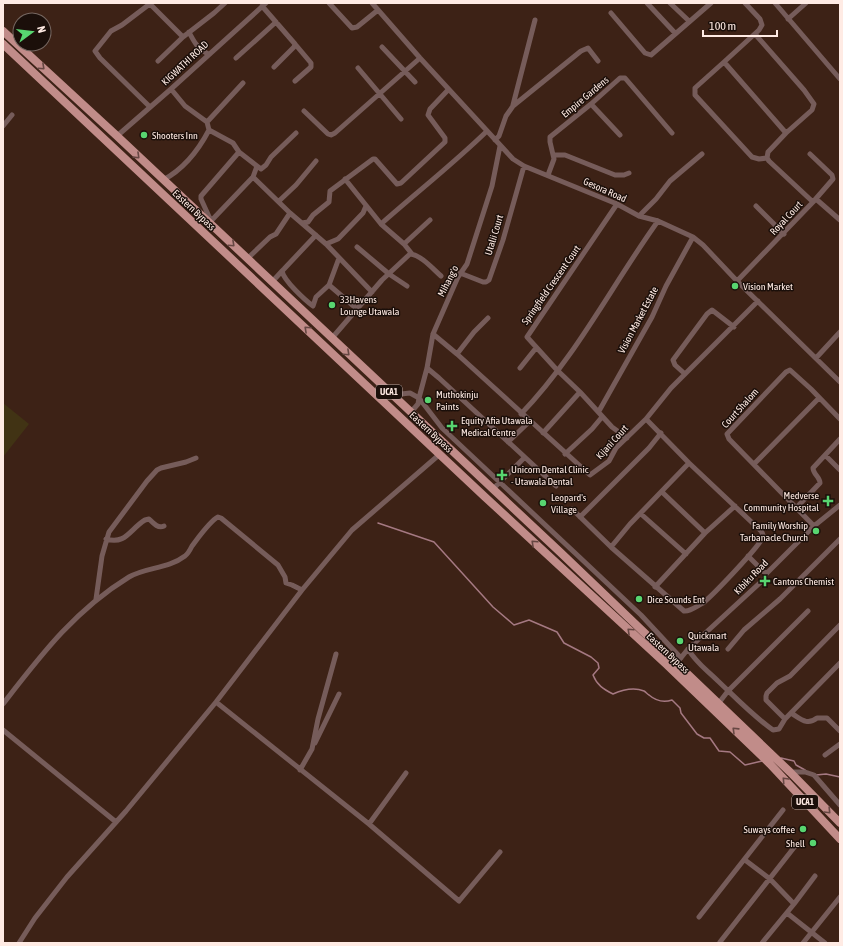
<svg xmlns="http://www.w3.org/2000/svg" width="843" height="946" viewBox="0 0 843 946" font-family="'Asap Condensed',sans-serif">
<style>
.green{fill:#413314}
.lines{fill:none;stroke-linecap:round;stroke-linejoin:round}
.stream{stroke:#a57982;stroke-width:1.5}
.street{stroke:#765c5a;stroke-width:5}
.primary{stroke:#c18c89;stroke-width:8}
.oneway{stroke:#664743}
.poi-dot{fill:#58d570;stroke:#1b0f0a;stroke-width:1.5}
.labels{text-anchor:middle;dominant-baseline:central;stroke-width:3;stroke-linejoin:round;paint-order:stroke}
.shield{fill:#1b0f0a;stroke:#bba9a3;stroke-width:1}
.shield-label{font-size:9px;font-weight:bold;fill:#ffebe4}
.street-label{font-size:10px;fill:#ffebe4;stroke:#1b0f0a}
.poi-label{font-size:10px;fill:#ffebe4;stroke:#1b0f0a;text-anchor:start}
</style>
<rect width="100%" height="100%" fill="#3d2216"/>
<!-- green -->
<path class="green" d="M3,403l26,21 -26,33z"/>
<g class="lines">
<!-- stream -->
<path class="stream" d="M378,523l56,19 59,65 21,18 15,-5 28,12 7,11 27,14 7,6 1,5 -6,7c4,10 10,14 20,19 9,-4 21,-7 31,-3 2,1 3,3 5,4 7,6 14,8 23,5l8,8 1,5 16,21 7,4h6l9,13 11,1 15,13 17,-4
M781,758l13,3 2,4 9,5
M816,775l10,-1 14,3"/>
<!-- street -->
<path class="street" d="M329,3l23,25 5,-1 21,-17
M372,3l48,55 93,101 11,7 93,38 22,12 19,5 35,16 10,8 34,36 103,101
M647,3l28,30
M670,3l19,18
M745,3l15,16 2,6 -3,5 -35,32 62,71
M775,3l65,76
M150,4l33,33 -25,24
M262,6l33,38 -1,3 -20,20
M611,13l34,40 6,2 60,-52
M788,19l18,-16
M189,32c5,10 9,17 19,22
M183,37l31,-24 11,-10
M295,44l16,19v4l-16,14
M382,47l33,35
M236,58l40,-36
M724,62l-29,26v7l57,62 7,2 8,-1
M358,68l43,51
M171,89l14,17 22,16 2,8 24,13 6,9 18,14
M591,104l29,31
M513,105l22,-85
M150,107l-50,-49 -5,-7 16,-20 11,-6 29,-22
M304,111l24,23 3,1 4,-2 85,-75
M207,122l36,-39
M3,126l9,-11
M117,136l54,-47 95,-86
M495,140l4,-4 7,-20 7,-10 68,-55 7,-3 10,13
M810,154l22,21 1,4 -20,23
M554,155h11l50,20h9l5,-2
M548,175l6,-16 -4,-17v-5l41,-33 29,-26h5l47,55
M253,177l37,36 36,31 46,48
M345,179l36,45 23,20 8,10
M163,180c21,-11 35,-29 46,-50
M816,199l24,21
M279,201l17,-16 20,-24
M617,204l-90,133 30,33 23,22 32,35 15,11
M756,206l28,28
M639,216l17,-17 14,-18 32,-27
M207,220l4,1 42,-44 4,-11 4,3 5,-4 5,-8 25,-24
M211,221l-10,-22v-3l38,-44
M302,223l6,-1 5,-7 16,-13 1,-11 43,-32h2l22,25 4,-1 44,-41v-4l-17,-23 2,-6 18,-19
M381,224c35,-31 72,-60 106,-93
M316,235l-32,34 -2,2c2,10 23,29 31,35l3,-9 13,-12 10,-27
M326,244l12,-5 25,-26 3,-7
M404,244l26,-24
M357,247l32,27 18,12
M247,259l23,-22 6,-3 14,-21
M460,273l23,9h3l3,-2 14,-40 21,-74
M737,281l76,-79 -44,-41 -2,-3 1,-6 18,-19 26,-23 2,-6 -10,-14 -49,-56
M272,282l10,-11
M329,285l28,24
M433,334l24,20 133,121 19,-14 7,-13 30,-29 25,-31 87,-87
M332,338l50,-58 28,-26c11,1 23,15 31,22
M457,354l17,-22 14,-14
M816,358l24,-26
M427,368l12,10 117,108
M520,368l16,-20
M685,374l-10,-9 -2,-5 34,-46 5,-4 22,17
M392,395l18,-2 9,5 8,-30 6,-34 25,-57 9,-13 25,-78 8,-40
M419,398l23,30 199,187 40,43
M599,411l53,-94 14,-31 27,-49
M411,412l7,-8 1,-6
M521,414c55,-57 91,-129 137,-193
M543,433l37,-41
M508,442l22,-21
M565,454l27,-25 10,-12
M825,455l15,15
M754,464l65,-66
M493,489l31,-31
M662,492l43,41
M796,508l24,-25c0,-6 -7,-9 -7,-15l27,-29
M572,509l39,38 73,64c6,1 13,-5 19,-8 10,-8 56,-56 60,-66 0,-3 0,-4 -2,-6l-72,-68 -43,-44
M641,514l45,40
M580,517l69,-69 12,-15
M814,526l-85,-87 -2,-5 59,-62 4,-2 21,19 29,30
M106,539c20,6 24,-10 39,-19l4,-1c4,4 9,10 15,7
M611,547l19,-23 59,-61
M748,556l18,18
M655,587l50,-54 30,-27
M96,599l6,-43 7,-24 38,-51 10,-11 4,-2 25,-6 10,-4
M688,649c9,15 18,20 30,32 18,17 35,35 55,49l6,-1 6,-10 55,-56
M728,649l16,-19 36,-31 60,-60
M680,659l8,-10 76,-70 2,-5 48,-48 26,-21
M216,702l153,122 90,77 41,-49
M3,704c38,-49 72,-94 126,-127 17,-10 39,-8 56,-21 3,-2 5,-6 7,-10 6,-8 18,-25 26,-29l3,1 57,47 7,12 1,6 6,2 10,5
M718,704l10,-13 80,-80
M791,713c10,6 16,13 26,5h10l13,13
M785,719l-19,-19v-4l1,-3 10,-10 13,-7 50,-51
M3,730l113,92
M315,743l24,-49
M825,755l15,-11
M300,770l12,-21 6,-30 18,-65
M790,772h15l9,3 26,30
M369,824l37,-51
M745,860l25,19 24,25
M787,913l38,30
M699,917l84,-107
M720,942l76,-97
M19,943l16,-25 32,-41 59,-66 90,-109 86,-112 50,-60 88,-76
M762,943l32,-39 21,-28
M803,943l37,-46"/>
<!-- primary -->
<path class="primary" d="M3,31l114,105 443,416 230,220 50,51
M3,44l482,453 181,167 104,100 70,75"/>
</g>
<!-- one-way arrows -->
<defs><path id="oneway-chevron" d="M-2-3.5L2.5 0L-2 3.5" fill="none" stroke-width="1.6" stroke-linecap="round" stroke-linejoin="round"/></defs>
<g class="oneway">
<use href="#oneway-chevron" transform="translate(42 67) rotate(43)"/>
<use href="#oneway-chevron" transform="translate(137 156) rotate(44)"/>
<use href="#oneway-chevron" transform="translate(232 244) rotate(43)"/>
<use href="#oneway-chevron" transform="translate(307 329) rotate(-137)"/>
<use href="#oneway-chevron" transform="translate(347 353) rotate(43)"/>
<use href="#oneway-chevron" transform="translate(534 543) rotate(-137)"/>
<use href="#oneway-chevron" transform="translate(630 631) rotate(-137)"/>
<use href="#oneway-chevron" transform="translate(735 730) rotate(-136)"/>
<use href="#oneway-chevron" transform="translate(785 780) rotate(-133)"/>
<use href="#oneway-chevron" transform="translate(828 811) rotate(46)"/>
</g>
<!-- markers -->
<g class="poi-dot">
<circle cx="144" cy="135" r="4"/>
<circle cx="735" cy="286" r="4"/>
<circle cx="332" cy="305" r="4"/>
<circle cx="428" cy="400" r="4"/>
<path d="M450 420h4v4h4v4h-4v4h-4v-4h-4v-4h4z"/>
<path d="M500 469h4v4h4v4h-4v4h-4v-4h-4v-4h4z"/>
<path d="M826 495h4v4h4v4h-4v4h-4v-4h-4v-4h4z"/>
<circle cx="543" cy="503" r="4"/>
<circle cx="816" cy="531" r="4"/>
<path d="M763 575h4v4h4v4h-4v4h-4v-4h-4v-4h4z"/>
<circle cx="639" cy="599" r="4"/>
<circle cx="680" cy="641" r="4"/>
<circle cx="803" cy="829" r="4"/>
<circle cx="813" cy="843" r="4"/>
</g>
<g class="labels">
<!-- shield labels -->
<g class="shield">
<rect x="376" y="385" width="26" height="14" rx="3"/>
<rect x="792" y="795" width="26" height="14" rx="3"/>
</g>
<g class="shield-label">
<text x="389" y="392">UCA1</text>
<text x="805" y="802">UCA1</text>
</g>
<!-- street labels -->
<g class="street-label">
<text transform="translate(185 63) rotate(-43)">KIGWATHI ROAD</text>
<text transform="translate(585 97) rotate(-40)">Empire Gardens</text>
<text transform="translate(605 190) rotate(24)">Gesora Road</text>
<text transform="translate(194 210) rotate(43)">Eastern Bypass</text>
<text transform="translate(786 218) rotate(-47)">Royal Court</text>
<text transform="translate(494 235) rotate(-73)">Utalii Court</text>
<text transform="translate(448 281) rotate(-63)">Mihang'o</text>
<text transform="translate(551 285) rotate(-55)">Springfield Crescent Court</text>
<text transform="translate(638 320) rotate(-62)">Vision Market Estate</text>
<text transform="translate(740 408) rotate(-48)">Court Shalom</text>
<text transform="translate(431 432) rotate(43)">Eastern Bypass</text>
<text transform="translate(612 442) rotate(-48)">Kijani Court</text>
<text transform="translate(751 577) rotate(-46)">Kibiku Road</text>
<text transform="translate(668 653) rotate(43)">Eastern Bypass</text>
</g>
<!-- poi labels -->
<g class="poi-label">
<text x="152" y="135">Shooters Inn</text>
<text x="743" y="286">Vision Market</text>
<text x="340" y="299">33Havens<tspan x="340" dy="12">Lounge Utawala</tspan></text>
<text x="436" y="394">Muthokinju<tspan x="436" dy="12">Paints</tspan></text>
<text x="461" y="420">Equity Afia Utawala<tspan x="461" dy="12">Medical Centre</tspan></text>
<text x="511" y="469">Unicorn Dental Clinic<tspan x="511" dy="12">- Utawala Dental</tspan></text>
<text x="819" y="495" text-anchor="end">Medverse<tspan x="819" dy="12">Community Hospital</tspan></text>
<text x="551" y="497">Leopard's<tspan x="551" dy="12">Village</tspan></text>
<text x="808" y="525" text-anchor="end">Family Worship<tspan x="808" dy="12">Tarbanacle Church</tspan></text>
<text x="773" y="581">Cantons Chemist</text>
<text x="647" y="599">Dice Sounds Ent</text>
<text x="688" y="635">Quickmart<tspan x="688" dy="12">Utawala</tspan></text>
<text x="795" y="829" text-anchor="end">Suways coffee</text>
<text x="805" y="843" text-anchor="end">Shell</text>
</g>
</g>
<!-- border -->
<rect width="843" height="946" fill="none" stroke="#ffebe4" stroke-width="8"/>
<!-- north arrow -->
<g transform="translate(32 32) rotate(75)"><circle r="19" fill="#1b0f0a" stroke="#766761"/>
<path d="M0-3L7 15L0 10L-7 15Z" fill="#58d570"/>
<text y="-6" font-size="11" font-weight="bold" text-anchor="middle" fill="#ffebe4">N</text>
</g>
<!-- scale -->
<path d="M703 30v6h74v-6" fill="none" stroke="#ffebe4" stroke-width="2"/>
<text x="709" y="30" font-size="12" fill="#ffebe4" stroke="#1b0f0a" stroke-width="3" paint-order="stroke">100 m</text>
</svg>
